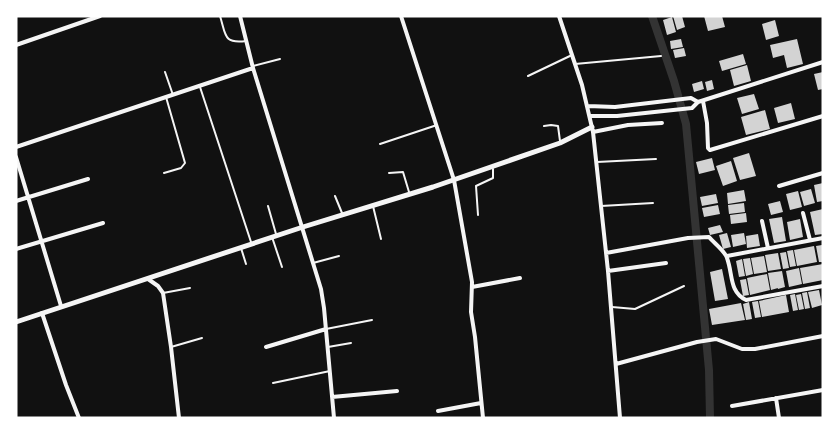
<svg xmlns="http://www.w3.org/2000/svg" width="839" height="434" viewBox="0 0 839 434" font-family="Manrope,sans-serif">
<style>
.lines{fill:none;stroke-linecap:round;stroke-linejoin:round}
.canal{stroke:#333;stroke-width:8}
.building{fill:#d3d3d3}
.service{stroke:#f5f5f5;stroke-width:2}
.minor{stroke:#f5f5f5;stroke-width:4}
.tertiary{stroke:#f5f5f5;stroke-width:5}
</style>
<rect width="100%" height="100%" fill="#111"/>
<g class="lines">
<!-- canal -->
<path class="canal" d="M652,16l22,65 12,43 23,246 1,48"/>
</g>
<!-- building -->
<path class="building" d="M673,16h9l3,11 -8,3z
M704,16h18l3,11 -17,4z
M672,17l4,15 -9,3 -4,-15z
M775,20l4,16 -13,4 -4,-16z
M681,39l2,8 -12,2 -1,-8z
M797,39l6,25 -16,4 -3,-13 -11,3 -3,-13z
M684,48l2,8 -11,2 -2,-8z
M743,54l3,10 -24,7 -3,-10z
M747,65l4,16 -17,5 -4,-16z
M823,72v17l-5,1 -4,-16z
M712,80l2,9 -7,2 -2,-9z
M702,81l2,8 -10,3 -2,-8z
M754,94l5,15 -17,5 -5,-16z
M791,103l4,16 -17,4 -4,-15z
M765,110l5,19 -24,6 -5,-18z
M749,153l7,23 -16,4 -7,-22z
M712,158l3,12 -16,4 -3,-12z
M731,161l6,20 -14,5 -7,-20z
M823,183v18l-6,1 -3,-17z
M811,189l4,14 -11,3 -4,-14z
M744,190l2,11 -18,3 -1,-11z
M798,191l4,16 -12,3 -4,-16z
M716,194l2,9 -16,3 -2,-9z
M780,201l3,11 -12,3 -3,-11z
M744,203l1,9 -16,2 -1,-9z
M718,205l2,9 -16,3 -2,-9z
M823,209v25l-8,1 -5,-23z
M746,213l1,9 -16,2 -1,-9z
M782,217l4,24 -12,2 -5,-24z
M800,219l3,18 -13,3 -3,-18z
M720,225l3,7 -13,3 -2,-7z
M727,233l4,14 -8,2 -4,-14z
M744,233l2,11 -13,3 -2,-12z
M758,234l2,12 -13,2 -1,-12z
M822,245l1,17h-4l-3,-16z
M814,246l3,16 -20,4 -3,-16z
M793,250l3,16 -6,1 -3,-16z
M786,252l3,16 -6,1 -3,-16z
M778,253l3,16 -13,2 -3,-16z
M764,256l3,16 -13,2 -3,-16z
M750,258l3,16 -7,2 -3,-17z
M742,259l3,17 -6,1 -3,-16z
M823,264v16l-20,4 -3,-16z
M799,268l3,16 -13,3 -3,-16z
M722,269l6,30 -13,2 -5,-29z
M782,271l3,16 -7,2 -1,-7 1,6 -7,2 -3,-17z
M767,274l3,16 -20,5 -3,-17z
M746,279l3,16 -6,1 -3,-16z
M819,290l3,15 -10,3 -4,-16z
M807,292l3,16 -5,1 -3,-16z
M795,294l3,16 -5,1 -3,-16z
M801,294l3,15 -5,1 -3,-15z
M786,295l3,17 -27,5 -3,-16z
M758,301l3,16 -6,1 -3,-16z
M749,302l3,17 -6,1 -3,-16z
M741,303l4,17 -33,5 -3,-16z"/>
<g class="lines">
<!-- service -->
<path class="service" d="M220,16c6,19 3,28 26,25
M575,64l86,-8
M253,66l27,-7
M165,72l8,23
M528,76l44,-21
M200,87l51,155
M544,126l7,-1 7,1 2,15
M380,144l57,-19
M597,162l59,-3
M164,173l17,-5 4,-5 -19,-66
M389,173l14,-1 6,20
M335,196l7,17
M268,206l8,28
M373,206l8,33
M601,206l52,-3
M478,215l-2,-29 17,-8v-9
M272,237l10,30
M241,248l5,16
M313,263l26,-7
M163,293l27,-5
M612,307l23,2 49,-23
M326,329l46,-9
M171,347l31,-9
M328,347l23,-4
M273,383l57,-12"/>
<!-- minor -->
<path class="minor" d="M240,16l13,52 68,221 3,19 10,110
M401,16l53,164 18,102 -1,30 4,25 8,81
M559,16l23,69 11,47 15,139 12,147
M16,45l84,-29
M703,101l4,22 1,25 2,2 113,-34
M588,106l27,1 76,-9 7,4
M590,116h27l75,-8 6,-6 125,-40
M593,132l35,-7 34,-2
M16,147l237,-79
M16,157l45,149
M779,186l44,-13
M16,201l72,-22
M803,213l7,27
M762,221l6,27
M16,249l87,-26
M606,253l82,-15 21,-1c5,6 16,14 18,21 6,16 2,34 19,42l77,-14
M727,256l96,-18
M608,271l58,-8
M148,279l10,7 5,7 8,54 8,71
M472,287l48,-9
M42,313l24,72 13,33
M266,347l60,-18
M616,364l81,-22 19,-3 26,10h13l68,-13
M332,397l65,-6
M776,398l3,20
M732,406l91,-16
M438,411l43,-8"/>
<!-- tertiary -->
<path class="tertiary" d="M16,322l287,-95 130,-40 127,-44 32,-16"/>
</g>
<!-- border -->
<rect width="839" height="434" fill="none" stroke="#ffffff" stroke-width="35"/>
</svg>
